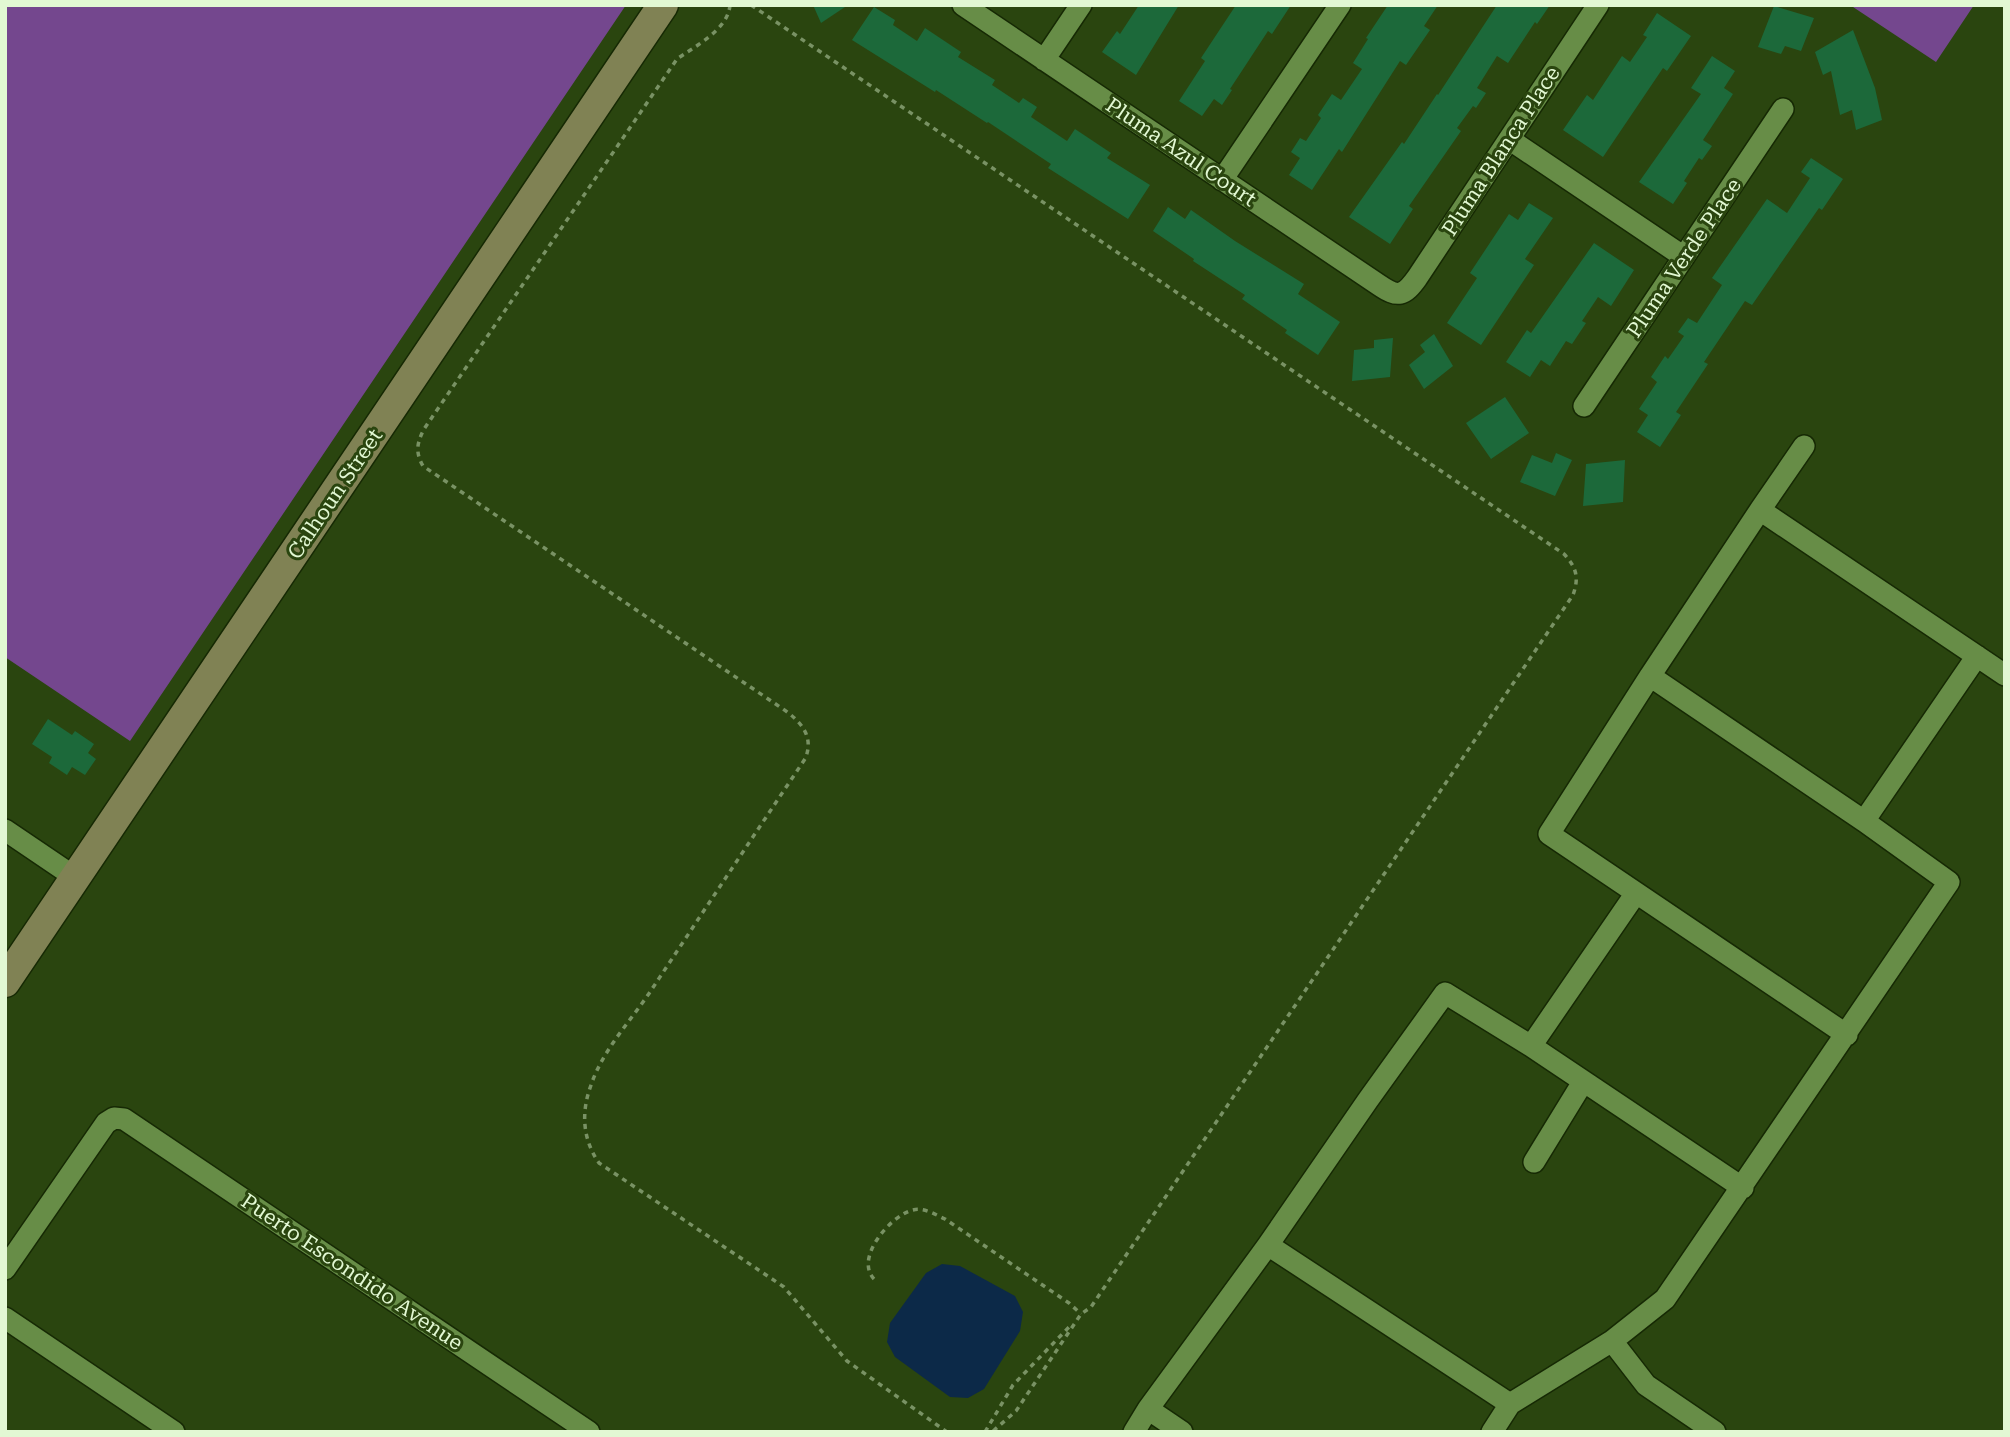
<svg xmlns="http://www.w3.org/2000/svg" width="2010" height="1437" viewBox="0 0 2010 1437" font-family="'Roboto Serif',serif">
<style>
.green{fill:#74478e}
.water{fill:#0c2948}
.building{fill:#1c693a}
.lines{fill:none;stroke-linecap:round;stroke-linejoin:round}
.street-casing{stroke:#162904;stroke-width:24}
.secondary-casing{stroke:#162904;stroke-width:33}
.path{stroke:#799264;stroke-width:3.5;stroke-dasharray:5 5;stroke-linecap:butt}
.street{stroke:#678d47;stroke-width:21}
.secondary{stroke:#808254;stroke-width:30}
.labels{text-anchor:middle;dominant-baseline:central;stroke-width:6;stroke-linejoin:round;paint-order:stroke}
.street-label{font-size:21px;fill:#e2f8d3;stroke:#2a450f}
</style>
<rect width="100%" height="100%" fill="#2a450f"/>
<!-- green -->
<path class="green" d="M5,5h621l-496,736 -125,-84z
M1850,5h124l-38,57z"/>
<!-- water -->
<path class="water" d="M942,1264l18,2 55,30 8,16 -3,19 -36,58 -16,9 -18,-1 -55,-40 -8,-15 3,-19 36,-50z"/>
<!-- building -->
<path class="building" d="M813,5h35l-27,18z
M1139,5h40l-43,70 -34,-23 15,-21 3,3z
M1236,5h55l-19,29 -4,-3 -38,58 2,1 -10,15 -8,-6 -12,17 -23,-15 26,-40 -4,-3z
M1388,5h50l-14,21 6,4 -24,35 -6,-4 -58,91 -3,-3 -27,41 -23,-15 11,-17 -9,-6 9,-14 6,3 15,-23 -3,-3 14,-21 9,6 21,-31 -9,-6 15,-24 -2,-1z
M1497,5h53l-13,19 -2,-2 -27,41 -11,-7 -20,32 9,5 -10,15 -3,-2 -16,22 4,3 -52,75 4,3 -23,35 -41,-27 53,-75 2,2 33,-50 1,1z
M1774,6l40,12 -13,33 -16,-5 -4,8 -23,-7z
M874,7l21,13 -2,5 24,16 8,-13 36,24 -3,5 37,23 -3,5 27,18 4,-5 14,9 -6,10 36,24 8,-12 36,24 -4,5 43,27 -22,34 -80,-51 3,-4 -63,-42 -1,1 -51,-33 -1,2 -83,-52z
M1657,13l34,23 -24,35 -4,-3 -60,89 -40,-27 24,-35 6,5 29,-44 8,6 17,-25 -4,-2z
M1853,30l22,58 7,32 -26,10 -4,-20 -12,5 -9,-44 -8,4 -8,-23z
M1712,56l23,15 -11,17 9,6 -30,46 9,6 -10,14 -3,-2 -15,23 3,2 -14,21 -34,-22 62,-88 -10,-6z
M1811,158l32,21 -21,31 -3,-2 -67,97 -7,-4 -41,61 4,2 -32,48 5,3 -21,32 -23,-15 11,-17 -9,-6 18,-27 -6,-5 14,-21 3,3 16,-23 -6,-4 10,-14 9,5 25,-38 -10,-7 55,-79 20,14 23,-35 -9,-6z
M1529,203l24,15 -28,41 9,6 -53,80 -34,-22 30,-45 -7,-5 39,-59 9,6z
M1168,207l17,12 6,-9 44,31 69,43 -6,10 42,28 -22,33 -33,-22 2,-3 -45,-31 3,-4 -52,-34 1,-2 -41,-28z
M1594,243l40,27 -23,36 -13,-9 -16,24 4,2 -14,21 -6,-3 -16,25 -9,-6 -11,17 -24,-15 21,-32 4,3z
M1434,334l19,32 -29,23 -15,-24 16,-13 -5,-7z
M1393,338l-3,39 -38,4 2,-31 20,-2v-8z
M1505,397l24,36 -38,26 -25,-36z
M1556,453l16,7 -17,36 -35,-14 12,-27 20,8z
M1625,460l-2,42 -40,4 3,-42z
M48,719l24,16 3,-4 19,13 -6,9 8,6 -11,16 -13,-8 -5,8 -18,-12 3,-6 -20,-13z"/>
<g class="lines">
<defs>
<path id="street" d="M963,5l416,280c19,13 25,11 38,-7l181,-273
M1044,60l37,-55
M1509,139l175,118
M1222,180l118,-175
M1584,406l199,-297
M1760,510l44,-64
M1650,676l110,-166 245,165
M1864,821l113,-165
M5,830l71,48
M1636,893l-105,153 212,142
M1534,1162l49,-80
M1268,1245l100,-145 77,-107 86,53
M5,1269l101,-146 8,-5 10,1 465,313
M5,1318l169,114
M1612,1341l34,44 69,47
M1510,1404l102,-63 53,-42 284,-417 -85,-61 -214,-145 -101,158 298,201
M1148,1409l120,-164 242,159 -18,28
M1134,1432l14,-23 34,23"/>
<path id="secondary" d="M5,982l658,-977"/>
</defs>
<!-- street casing -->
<use href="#street" class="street-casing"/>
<!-- secondary casing -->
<use href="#secondary" class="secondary-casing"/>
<!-- path -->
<path class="path" d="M730,5c-2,25 -35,41 -53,54l-253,370c-7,14 -9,23 -1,37l360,243c17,12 32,27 22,50 -51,76 -102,153 -153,230 -21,32 -50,61 -62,99 -9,26 -7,52 9,75l185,124 63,74 100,71
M751,5l813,549c13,14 15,24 9,41l-482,712 -10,7 -65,97 -24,21
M874,1279c-20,-21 17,-64 39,-69 11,-3 23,5 32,9l124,84 12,11
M985,1432l28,-47 58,-60"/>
<!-- street -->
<use href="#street" class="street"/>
<!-- secondary -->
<use href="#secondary" class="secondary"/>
</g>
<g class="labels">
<!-- street labels -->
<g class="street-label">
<text transform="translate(1501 151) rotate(-57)">Pluma Blanca Place</text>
<text transform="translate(1181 152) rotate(34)">Pluma Azul Court</text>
<text transform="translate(1684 258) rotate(-56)">Pluma Verde Place</text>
<text transform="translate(335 494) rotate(-56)">Calhoun Street</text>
<text transform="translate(352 1272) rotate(34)">Puerto Escondido Avenue</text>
</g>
</g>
<!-- border -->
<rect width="2010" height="1437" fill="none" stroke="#e2f8d3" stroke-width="14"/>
</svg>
